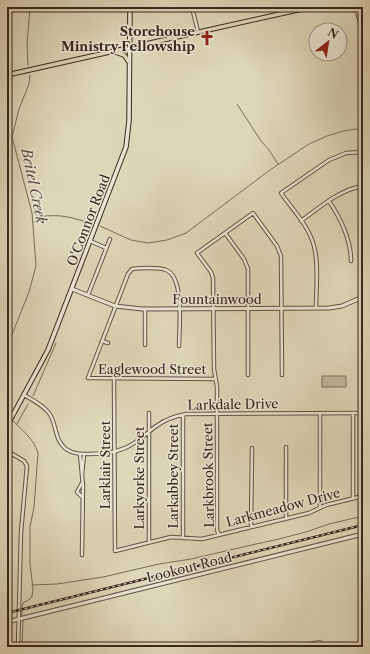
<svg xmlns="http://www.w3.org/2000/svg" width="370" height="654" viewBox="0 0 370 654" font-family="'Libre Caslon Text',serif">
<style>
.green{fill:#c1b89e;stroke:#7c705e}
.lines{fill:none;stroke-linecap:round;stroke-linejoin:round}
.stream{stroke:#796c5b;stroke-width:1}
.minor-casing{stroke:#615344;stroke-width:4.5}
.tertiary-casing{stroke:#615344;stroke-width:5}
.secondary-casing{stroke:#38271e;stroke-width:5.5}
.primary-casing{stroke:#38271e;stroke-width:5.5}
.minor{stroke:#e9e4d1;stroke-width:2.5}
.tertiary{stroke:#e9e4d1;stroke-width:3}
.secondary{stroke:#e9e4d1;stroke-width:3.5}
.primary{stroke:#ddd6b8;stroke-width:3.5}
.rail-casing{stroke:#38271e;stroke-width:2.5}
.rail{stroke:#e9e4d1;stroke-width:1;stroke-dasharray:3;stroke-linecap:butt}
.labels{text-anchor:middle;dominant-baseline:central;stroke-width:3;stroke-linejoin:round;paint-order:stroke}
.poi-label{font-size:13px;font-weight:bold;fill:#38271e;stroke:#e9e4d1;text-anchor:end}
.street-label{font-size:13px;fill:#38271e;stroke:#e9e4d1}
.water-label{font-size:14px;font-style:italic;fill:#594a3d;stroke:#e9e4d1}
</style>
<rect width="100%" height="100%" fill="#ddd6b8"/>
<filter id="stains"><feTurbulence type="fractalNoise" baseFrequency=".005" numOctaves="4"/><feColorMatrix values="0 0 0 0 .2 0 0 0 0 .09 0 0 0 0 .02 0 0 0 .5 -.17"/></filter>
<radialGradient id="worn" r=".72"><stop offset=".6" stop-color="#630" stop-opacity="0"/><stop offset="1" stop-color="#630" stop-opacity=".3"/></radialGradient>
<!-- green -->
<path class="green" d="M322,376h24v11h-24z"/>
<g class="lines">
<!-- stream -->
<path class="stream" d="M28,65l-1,-20 3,-38
M237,104l24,37 8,9 9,14
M34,222l5,-5c21,-4 34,1 54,7
M100,226l31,14 17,3 19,-3 19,-7 84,-63 39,-26 18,-8 16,-5 20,-3
M7,347l22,-55 7,-26 -4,-53 -20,-76 7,-28 10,-25 1,-9
M33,396l23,-53
M12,420c10,10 22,19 26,33l-4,54 -4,20v37l3,25 -1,7 -3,4 -5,2 -2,4v11
M17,424l11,-20
M32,585l25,-1 46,-7 56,-13 32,-5 65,-15 19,-4 31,-8 23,-8 34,-8
M305,643l4,4
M22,647l1,-26
M204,647l32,-5 69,1 16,-3 7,7"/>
<defs>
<path id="minor" d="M192,7l6,25
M329,201c12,18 22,38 22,60
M7,214l2,41 -2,12
M301,221c19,-14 38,-31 62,-35
M225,233l19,26 4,10v106
M90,241l16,7
M88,295l22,-56
M316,308c0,-20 3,-43 -2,-62 -5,-20 -22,-37 -33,-53l48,-33 17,-7 17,-1
M145,309v36
M102,341l6,2
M179,346c0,-17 6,-69 -13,-76 -7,-3 -27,-2 -34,-1l-4,5 -40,104 128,1
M114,379l1,172 56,-14 31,2 107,-26 17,-8 37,-9
M24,395c9,5 19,10 25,18 8,11 5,27 17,36 7,5 15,5 23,5 12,0 25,-1 36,-6 13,-5 22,-16 33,-23 8,-6 18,-9 28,-11l177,-1
M149,413v129
M320,413v94
M353,413v86
M183,415v123
M286,447v72
M7,451l17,10 3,5 -6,66 -3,115
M80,454l3,32 -1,69
M82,475l2,-21
M82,483l-5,9 5,5
M251,527l1,-79
M219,535l-2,-5v-143l-3,-18 -1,-91 -2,-6 -14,-19 56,-40 24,33 4,10 1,119"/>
<path id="tertiary" d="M355,7l2,3 6,24
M72,289l43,17 27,3 187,-1 13,-2 21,-9
M7,622l356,-88"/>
<path id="secondary" d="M7,426l41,-76 78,-203 3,-26 1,-114"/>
<path id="primary" d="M115,52l9,3 5,7
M7,75l304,-68"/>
</defs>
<!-- minor casing -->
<use href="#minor" class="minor-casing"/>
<!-- tertiary casing -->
<use href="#tertiary" class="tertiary-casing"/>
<!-- secondary casing -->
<use href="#secondary" class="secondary-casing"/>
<!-- primary casing -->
<use href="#primary" class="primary-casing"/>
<!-- minor -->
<use href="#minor" class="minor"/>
<!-- tertiary -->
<use href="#tertiary" class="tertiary"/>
<!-- secondary -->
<use href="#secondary" class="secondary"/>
<!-- primary -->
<use href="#primary" class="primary"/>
<defs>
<path id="rail" d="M7,613l356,-88"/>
</defs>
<!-- rail casing -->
<use href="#rail" class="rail-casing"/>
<!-- rail -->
<use href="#rail" class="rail"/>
</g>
<!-- icons -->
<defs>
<symbol id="church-bare" viewBox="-9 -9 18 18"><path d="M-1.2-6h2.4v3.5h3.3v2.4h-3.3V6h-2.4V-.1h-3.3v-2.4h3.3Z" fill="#8f2418" stroke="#e9e4d1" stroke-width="2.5" paint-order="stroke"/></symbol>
</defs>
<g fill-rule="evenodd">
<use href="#church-bare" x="196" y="27" width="22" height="22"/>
</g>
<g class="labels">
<!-- poi labels -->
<g class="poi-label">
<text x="195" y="31">Storehouse<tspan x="195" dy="15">Ministry Fellowship</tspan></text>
</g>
<!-- street labels -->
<g class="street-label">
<text transform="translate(88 220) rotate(-69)">O'Connor Road</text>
<text x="217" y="299">Fountainwood</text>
<text x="152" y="369">Eaglewood Street</text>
<text transform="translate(233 404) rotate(-1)">Larkdale Drive</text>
<text transform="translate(105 465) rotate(-90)">Larklair Street</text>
<text transform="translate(208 475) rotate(-91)">Larkbrook Street</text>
<text transform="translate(173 476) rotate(-90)">Larkabbey Street</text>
<text transform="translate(139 478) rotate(-90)">Larkyorke Street</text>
<text transform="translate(283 507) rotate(-15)">Larkmeadow Drive</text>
<text transform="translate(189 567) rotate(-14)">Lookout Road</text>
</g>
<!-- water labels -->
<g class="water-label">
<text transform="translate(34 186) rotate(78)">Beitel Creek</text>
</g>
</g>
<!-- margin -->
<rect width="370" height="654" fill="none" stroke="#ddd6b8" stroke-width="24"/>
<rect x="8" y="8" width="354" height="638" fill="none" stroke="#38271e" stroke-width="2"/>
<rect x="12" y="12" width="346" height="630" fill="none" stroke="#38271e"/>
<!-- north arrow -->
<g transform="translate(328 42) rotate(30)"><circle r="19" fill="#e9e4d1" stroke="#a29889"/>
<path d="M0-3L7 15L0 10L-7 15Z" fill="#8f2418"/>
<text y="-6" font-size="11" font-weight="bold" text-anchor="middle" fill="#38271e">N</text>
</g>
<rect width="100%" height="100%" filter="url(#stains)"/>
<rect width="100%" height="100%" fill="url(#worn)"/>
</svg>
